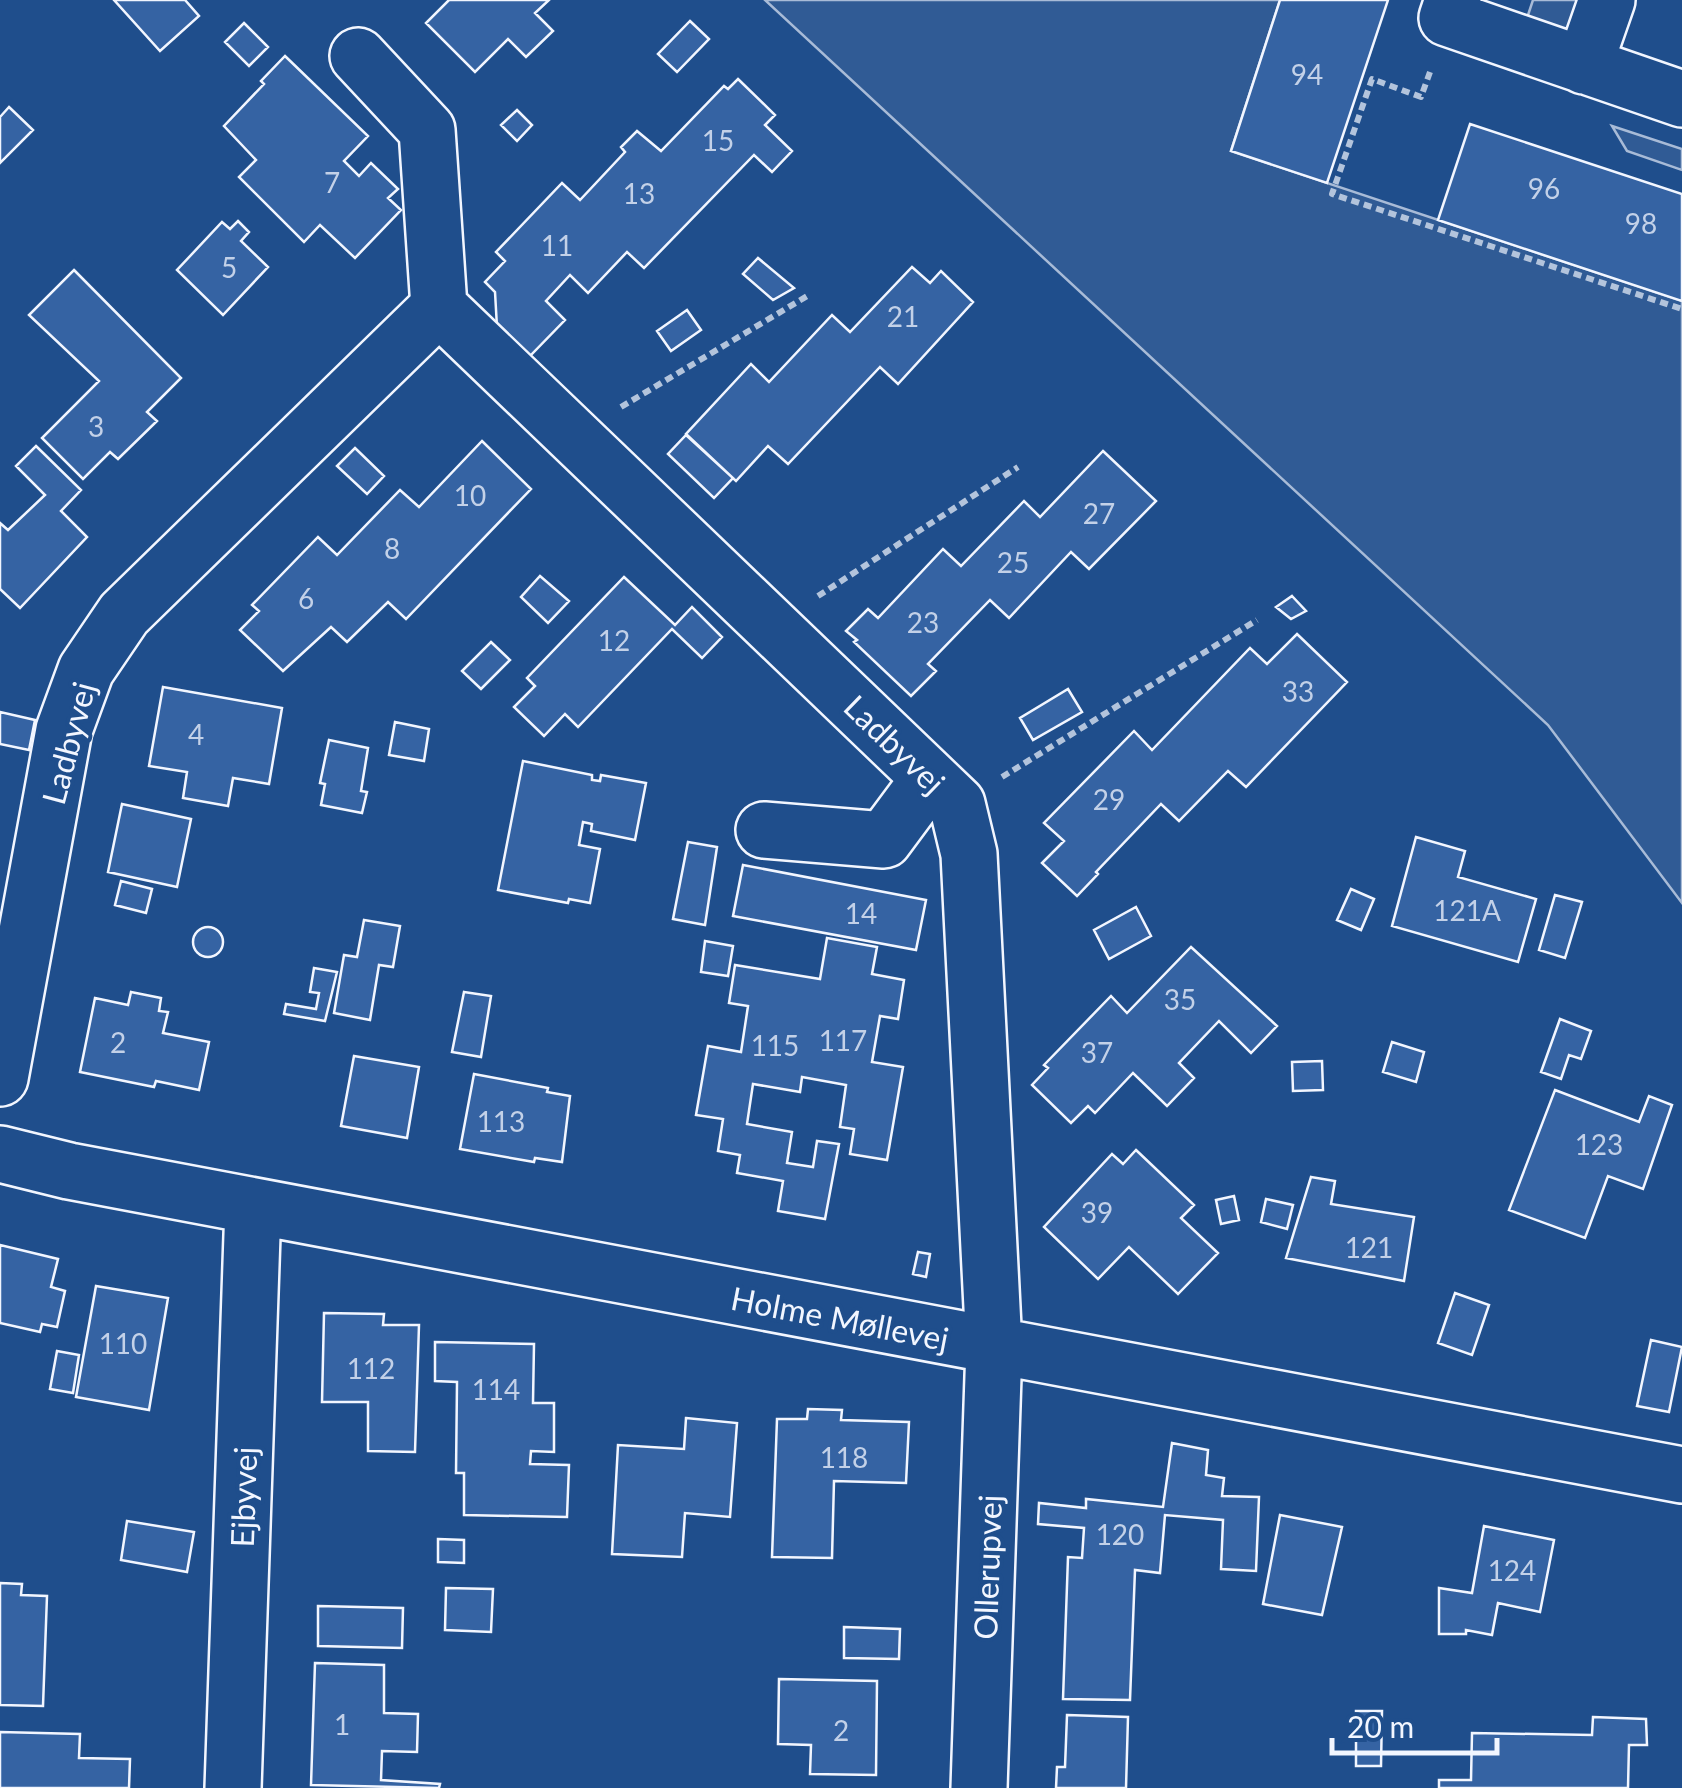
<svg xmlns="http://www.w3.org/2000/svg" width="1682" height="1788" viewBox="0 0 1682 1788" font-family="Lato,sans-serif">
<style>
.built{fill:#305b95;stroke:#a8bbd7;stroke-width:2.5}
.building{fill:#3563a3;stroke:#f2f6ff;stroke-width:2.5}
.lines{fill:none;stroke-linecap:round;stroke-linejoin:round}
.minor-casing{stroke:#f2f6ff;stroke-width:60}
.path{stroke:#b3c4dc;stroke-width:6;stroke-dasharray:8 5;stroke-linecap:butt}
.minor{stroke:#1f4e8c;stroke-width:55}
.labels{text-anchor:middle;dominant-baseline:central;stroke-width:8;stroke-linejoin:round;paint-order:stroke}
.number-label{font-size:28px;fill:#c3d1e8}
.street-label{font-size:32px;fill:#f2f6ff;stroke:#1f4e8c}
</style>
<rect width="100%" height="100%" fill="#1f4e8c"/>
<!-- built -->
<path class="built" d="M765,0h515l-49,151 451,150v602l-134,-178z
M1533,0h47l-13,41 -43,-14z
M1612,126l70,23v21l-55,-19z"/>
<!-- building -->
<path class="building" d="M114,0h71l14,16 -39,35z
M449,0h100l-14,13 18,18 -27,26 -18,-18 -33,33 -49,-49z
M1280,0h108l-61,183 -96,-32z
M690,21l19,18 -32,33 -19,-18z
M244,23l24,24 -19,19 -24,-24z
M285,56l83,80 -24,25 15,15 12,-13 27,26 -10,9 13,12 -46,48 -35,-33 -16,17 -65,-65 17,-17 -32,-34 40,-42 -3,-3z
M738,79l37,36 -10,10 27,26 -20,21 -18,-17 -110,113 -17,-16 -39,41 -18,-18 -24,26 19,19 -36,37 -32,-30 -2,-35 -10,-10 20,-21 -9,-9 66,-69 18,17 45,-48 -4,-5 16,-16 24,20 63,-65 4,3z
M9,107l24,23 -33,33v-46z
M517,110l15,15 -15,16 -16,-16z
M1470,124l212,70v107l-244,-81z
M238,221l11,11 -8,9 27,26 -45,48 -46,-45 45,-48 8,7z
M758,258l36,30 -21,12 -30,-26z
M912,267l18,16 11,-12 32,31 -75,82 -18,-17 -92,97 -20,-18 -32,35 -50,-47 65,-70 18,18 63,-67 18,17z
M74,270l107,108 -34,34 10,9 -39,38 -8,-7 -27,27 -41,-41 57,-57 -70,-66z
M687,310l14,20 -30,21 -14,-20z
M686,435l47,43 -19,20 -46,-44z
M482,441l49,48 -125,130 -18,-17 -41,40 -16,-15 -48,44 -43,-41 19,-19 -7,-6 66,-68 19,18 63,-65 19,17z
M36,446l45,44 -20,21 26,26 -67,71 -20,-19v-66l8,7 37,-35 -29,-29z
M355,448l29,28 -17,18 -30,-28z
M1103,451l53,50 -67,68 -18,-17 -62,66 -19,-18 -62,64 8,7 -25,25 -57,-54 3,-2 -11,-9 22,-22 10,9 65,-69 18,17 63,-65 16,16z
M540,576l29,25 -21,22 -27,-26z
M624,577l51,48 17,-18 30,30 -20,21 -30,-29 -94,98 -13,-13 -21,22 -30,-29 21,-21 -8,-8z
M1292,596l14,15 -15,8 -15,-12z
M1297,634l50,48 -101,105 -18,-16 -49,50 -18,-17 -65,68 2,2 -21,22 -35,-33 22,-22 -20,-18 90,-92 18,19 98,-102 17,16z
M491,642l19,18 -29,29 -19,-18z
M163,687l119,21 -13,76 -36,-6 -5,28 -45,-8 4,-26 -38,-6z
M1068,689l14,23 -49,28 -13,-22z
M0,712l35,8 -6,30 -29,-6z
M395,722l34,7 -5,32 -35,-6z
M329,740l39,8 -7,43 6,1 -5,21 -41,-8 4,-21 -5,-1z
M523,761l69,14v5l8,1 1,-6 45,8 -11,57 -44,-9 1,-7 -9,-2 -4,23 21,4 -10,54 -21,-4 -1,4 -70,-13z
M122,804l69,15 -14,68 -69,-15z
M1416,837l49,14 -7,26 78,22 -18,63 -126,-36z
M688,842l29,5 -12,78 -32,-6z
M743,865l183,35 -10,50 -183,-34z
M121,881l31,8 -6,24 -31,-8z
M1351,889l23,10 -13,31 -24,-10z
M1555,895l27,7 -17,56 -26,-8z
M1136,907l15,29 -42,23 -15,-29z
M364,920l36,6 -7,41 -14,-2 -9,55 -36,-7 10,-58 13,2z
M193 942a15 15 0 1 1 30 0a15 15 0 1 1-30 0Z
M827,938l50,9 -5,27 32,6 -6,39 -18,-3 -8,46 31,5 -16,93 -37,-6 4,-25 -14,-2 6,-42 -44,-8 -2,15 -47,-8 -6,40 45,8 -5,31 26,4 4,-26 22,3 -14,75 -47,-8 5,-30 -46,-8 3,-18 -22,-4 5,-32 -27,-4 12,-69 33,6 7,-46 -19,-3 6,-38 85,14z
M705,941l28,5 -5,30 -27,-4z
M1191,947l86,79 -26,27 -32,-32 -40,42 15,15 -27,28 -34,-33 -38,40 -7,-7 -17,17 -39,-38 16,-17 -4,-3 67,-69 16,17z
M314,968l23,4 -12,49 -41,-7 2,-10 30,5 3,-16 -9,-1z
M131,992l30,6 -2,13 9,1 -5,21 46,9 -10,48 -43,-9 -2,6 -74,-15 15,-74 33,7z
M464,992l27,4 -10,61 -29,-5z
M1560,1019l31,12 -10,28 -12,-4 -8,24 -20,-7z
M1392,1042l32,10 -8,30 -33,-10z
M354,1056l65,11 -12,71 -66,-12z
M1322,1061l1,29 -30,1 -1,-29z
M474,1074l74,14 -1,4 23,4 -8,66 -27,-4 -1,4 -74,-13z
M1555,1090l84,32 10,-26 23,9 -29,84 -35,-13 -23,62 -76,-28z
M1136,1150l58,55 -13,13 37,35 -40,41 -49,-47 -31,32 -54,-52 68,-73 11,10z
M1311,1177l24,4 -4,23 83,13 -10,64 -118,-23z
M1234,1196l5,24 -18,4 -5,-24z
M1266,1199l27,6 -6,24 -26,-7z
M0,1245l58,14 -7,28 14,4 -8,36 -15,-3 -2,8 -40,-9z
M918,1252l12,2 -4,23 -13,-3z
M96,1286l72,12 -19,112 -73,-13z
M1455,1293l34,12 -17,50 -34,-12z
M324,1313l60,1 -1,11h36l-4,127 -47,-1v-49h-46z
M1651,1340l31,7 -13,65 -32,-6z
M435,1342l99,2 -1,59h21v49l-23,-1 -1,13 39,1 -2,52 -103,-2v-42h-8l1,-91 -22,-1z
M57,1351l22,4 -6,38 -23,-4z
M808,1409l34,1 -1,10 68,2 -3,61 -72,-2 -2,77 -60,-1 5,-138h30z
M686,1418l51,5 -7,94 -45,-4 -3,44 -70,-3 6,-109 66,4z
M1172,1443l36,7 -2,25 18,3 -2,18 37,1 -3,74 -35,-2 2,-49 -58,-5 -5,58 -25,-3 -5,130 -67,-1 5,-142 14,1 2,-30 -46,-4 1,-21 47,5v-9l77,8z
M1280,1515l62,12 -20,88 -59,-11z
M127,1521l67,11 -7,40 -66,-12z
M1484,1526l70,14 -14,72 -42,-9 -6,32 -26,-5v4h-27v-46l33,5z
M438,1539l26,1v23l-26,-1z
M0,1583l22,1 -1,11 26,1 -4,110 -43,-1z
M446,1588l47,1 -2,43 -46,-2z
M318,1606l85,2 -1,40 -84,-2z
M844,1627l56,2 -1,30 -55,-1z
M315,1663l69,2v48l34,1 -1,38 -35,-1 -1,29 59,4 -1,4 -128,-3z
M779,1679l98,2 -1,94 -66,-1 1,-29 -33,-1z
M1356,1711h26l-1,55h-25z
M1067,1715l61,2 -2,71h-70l1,-21h8z
M1593,1717l53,2 1,26h-18l-1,43h-189v-8h32l1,-47 120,2z
M0,1732l80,2 -1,24 51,1 -1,29h-129z"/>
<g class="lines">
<defs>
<path id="minor" d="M1453,0l-6,18 235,81
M358,56l69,74 12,177
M1584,66l23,-66
M764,830l120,10 46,-62
M0,1078l64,-348 22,-60 38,-56 315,-307 518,497 12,50 25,493 -15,441
M0,1154l69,17 1613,304
M233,1788l20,-582"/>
</defs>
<!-- minor casing -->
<use href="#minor" class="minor-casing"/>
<!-- path -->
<path class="path" d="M1430,72l-9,25 -49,-18 -40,115 350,115
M621,407l188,-112
M818,596l200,-129
M1002,777l255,-157"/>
<!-- minor -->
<use href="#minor" class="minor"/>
</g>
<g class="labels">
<!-- number labels -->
<g class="number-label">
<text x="1307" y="74">94</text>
<text x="718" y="140">15</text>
<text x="332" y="182">7</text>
<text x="1544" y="188">96</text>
<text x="639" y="193">13</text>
<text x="1641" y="223">98</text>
<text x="557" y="245">11</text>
<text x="229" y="267">5</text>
<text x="903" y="316">21</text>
<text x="96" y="426">3</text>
<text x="470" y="495">10</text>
<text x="1099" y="513">27</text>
<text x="392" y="548">8</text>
<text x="1013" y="562">25</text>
<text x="306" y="598">6</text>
<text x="923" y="622">23</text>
<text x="614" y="640">12</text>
<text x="1298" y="691">33</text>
<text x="196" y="734">4</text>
<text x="1109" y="799">29</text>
<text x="1467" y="910">121A</text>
<text x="861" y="913">14</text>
<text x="1180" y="999">35</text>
<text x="843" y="1040">117</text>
<text x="118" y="1042">2</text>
<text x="775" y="1045">115</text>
<text x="1097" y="1052">37</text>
<text x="501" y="1121">113</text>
<text x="1599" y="1144">123</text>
<text x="1097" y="1212">39</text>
<text x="1369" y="1247">121</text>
<text x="123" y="1343">110</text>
<text x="371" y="1368">112</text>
<text x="496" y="1389">114</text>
<text x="844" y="1457">118</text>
<text x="1120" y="1534">120</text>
<text x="1512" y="1570">124</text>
<text x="342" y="1724">1</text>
<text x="841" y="1730">2</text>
</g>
<!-- street labels -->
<g class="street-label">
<text transform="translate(68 743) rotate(-75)">Ladbyvej</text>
<text transform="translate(895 744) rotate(44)">Ladbyvej</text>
<text transform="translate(840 1318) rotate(11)">Holme Møllevej</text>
<text transform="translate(243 1497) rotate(-88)">Ejbyvej</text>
<text transform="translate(987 1567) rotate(-88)">Ollerupvej</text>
</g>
</g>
<!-- scale -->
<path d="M1332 1738v15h165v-15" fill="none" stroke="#f2f6ff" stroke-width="5"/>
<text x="1347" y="1738" font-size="30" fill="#f2f6ff" stroke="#1f4e8c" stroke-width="8" paint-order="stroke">20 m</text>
</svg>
